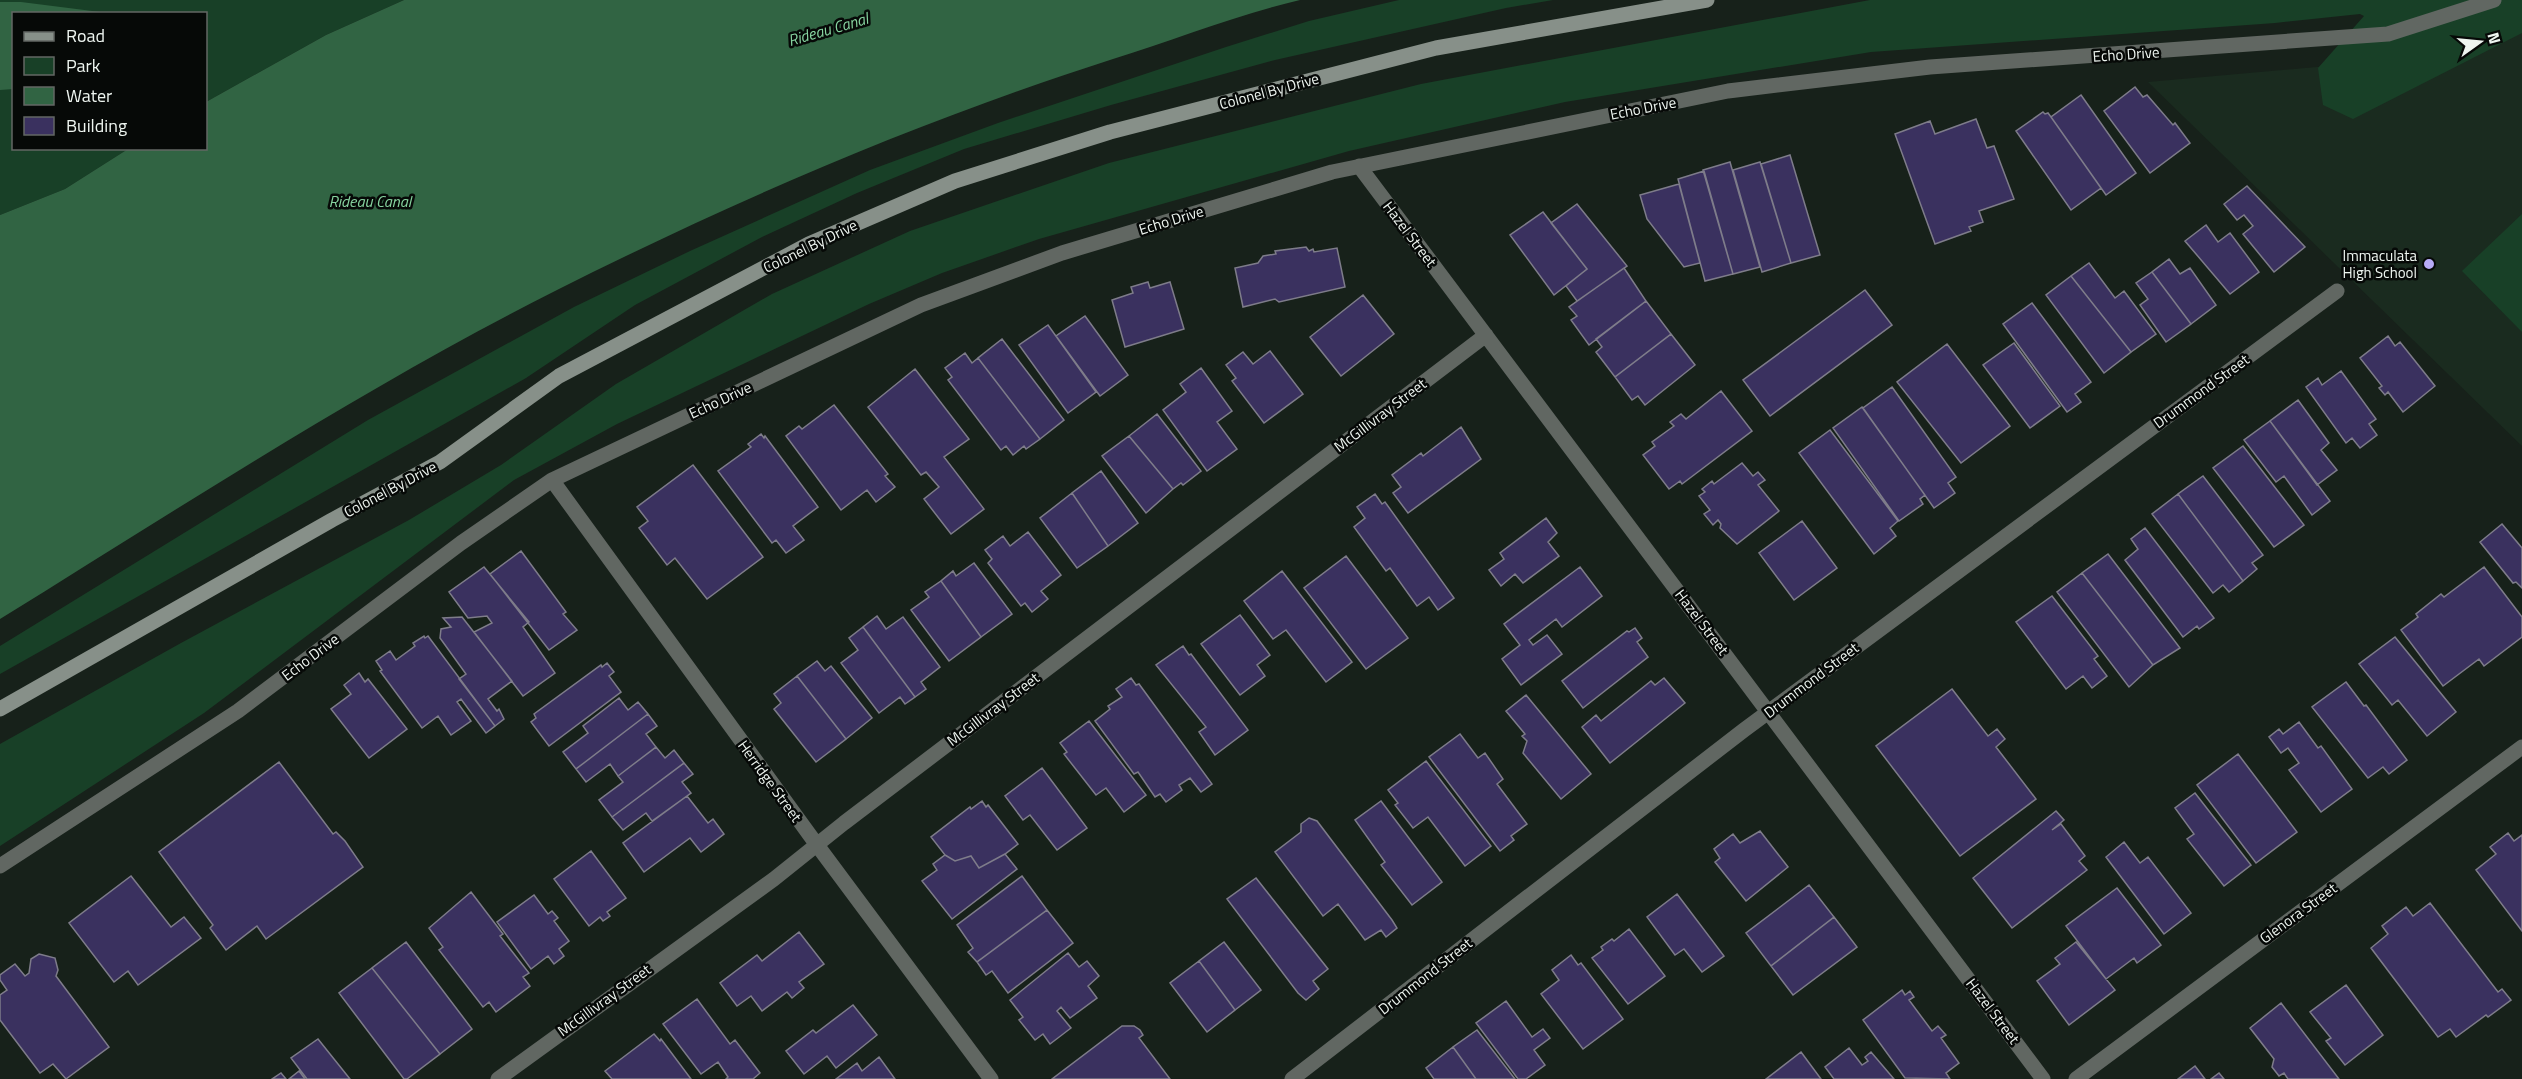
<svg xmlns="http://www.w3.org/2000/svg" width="2522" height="1079" viewBox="0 0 2522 1079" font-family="'Titillium Web',sans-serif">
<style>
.built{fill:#1a2b1f}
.green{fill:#184027}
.water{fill:#316443}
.building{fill:#3a315f;stroke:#7e7c8a;stroke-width:1.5}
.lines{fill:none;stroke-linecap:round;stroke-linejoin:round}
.minor{stroke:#616762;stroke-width:15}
.secondary{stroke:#879089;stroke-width:15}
.poi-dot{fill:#b7abf7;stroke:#060907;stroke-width:2}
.labels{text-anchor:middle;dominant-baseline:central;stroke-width:5;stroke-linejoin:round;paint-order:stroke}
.street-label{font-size:15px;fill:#eef5f0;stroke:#060907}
.poi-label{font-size:15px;fill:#eef5f0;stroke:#060907;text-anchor:end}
.water-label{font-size:16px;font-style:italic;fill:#87d4a0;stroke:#060907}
</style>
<rect width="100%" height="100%" fill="#17211a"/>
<!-- built -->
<path class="built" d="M2522,1v445l-374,-364 270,-24z"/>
<!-- green -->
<path class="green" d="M0,0h404l-78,35 -120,67v-88h-192v134l114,1 -63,40 -65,26z
M1399,0h154l-47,8 -231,52 -164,45 -147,44 -107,44 -95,44 -127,68 -109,73 -526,296v-28l368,-226 206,-113 116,-56 180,-81 128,-47 228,-76 83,-26z
M1870,0h652v33l-169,86 -30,-14 -5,-37 46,-52 -4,-2 -85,9 -404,29 -306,50 -216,49 -310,88 -97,34 -73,31 -252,120 -103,56 -310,233 -204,133v-102l181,-101 228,-123 92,-55 115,-81 156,-90 138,-63 199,-68 312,-79z
M2522,214v118l-60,-61z"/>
<!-- water -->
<path class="water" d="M404,0h896c-61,14 -126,40 -187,59 -191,61 -377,141 -556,231 -193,97 -374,216 -557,329v-404l65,-26 63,-40 78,-1v-46l120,-67z
M0,2h21l87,11 -94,1 -1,75 -13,1z"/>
<!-- building -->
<path class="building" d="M2135,87l8,10 4,-2 26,30 2,-2 15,20 -40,30 -46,-62z
M2081,95l55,78 -30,22 -55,-78z
M2043,112l2,2 3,-1 3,4 50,71 -30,22 -55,-79z
M1976,119l11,29 7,-2 20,53 -35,12 4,11 -14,5 2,4 -36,13 -40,-110 35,-13 5,13z
M1790,155l30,100 -29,8 -30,-99z
M1730,162l30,105 -27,7 -30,-104z
M1760,162l31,101 -29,9 -29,-102z
M1704,171l29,103 -28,7 -27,-102z
M1679,184l21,79 -16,4 -37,-48 -7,-24z
M2247,186l58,61 -31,25 -31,-38 10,-8 -9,-11 -7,5 -13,-16z
M1577,204l50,62 -50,35 -11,-15 21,-17 -36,-46z
M1543,212l44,57 -33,26 -44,-60z
M2206,225l12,17 12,-9 29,39 -29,22 -45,-53z
M1306,247l3,4 4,-2 1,3 23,-4 8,39 -66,15 -4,-3 -32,8 -8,-39 23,-5 5,-7 13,-2 -1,-3z
M2169,259l11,15 10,-6 26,37 -25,19 -39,-52z
M2089,263l26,35 9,-7 32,43 -25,18 -60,-76z
M1624,268l22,33 -57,44 -18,-25 6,-4 -8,-9z
M2152,272l39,52 -25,18 -26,-37 8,-6 -12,-16z
M2071,276l60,76 -27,21 -58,-78z
M1148,282l2,6 20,-6 14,47 -59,18 -13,-47 21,-7 -2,-6z
M1865,290l27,35 -122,91 -27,-36z
M1363,295l31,39 -53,42 -31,-39z
M1646,301l25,33 -56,43 -19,-25 6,-5 -6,-8z
M2032,303l59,79 -16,12 6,8 -14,10 -64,-88z
M1085,316l43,59 -28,21 -44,-60z
M1048,325l48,67 -28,21 -49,-68z
M1671,334l24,31 -50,40 -7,-9 -6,4 -17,-23z
M2388,336l7,10 5,-4 35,44 -32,26 -15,-20 -3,3 -6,-7 3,-2 -22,-28z
M1002,339l62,81 -24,19 -62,-81z
M2014,343l46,63 -30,22 -47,-63z
M1947,344l63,82 -49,37 -64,-81z
M1270,351l33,43 -39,29 -32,-42 4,-3 -10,-13 17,-13 10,12z
M965,353l7,10 6,-5 62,81 -14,10 -2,-3 -11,9 -7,-9 -5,4 -53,-70 4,-3 -7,-9z
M1201,368l31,43 -15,11 20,27 -30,22 -44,-61 23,-18 -6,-8z
M915,369l54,70 -25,18 40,52 -33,25 -27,-35 15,-12 -13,-15 -5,3 -53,-68z
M2341,371l35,48 -7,5 8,11 -17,13 -8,-10 -6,5 -40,-56 12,-9 4,7z
M1892,387l64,90 -8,6 7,10 -21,15 -71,-100z
M1721,391l31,40 -70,53 -2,-3 -11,8 -26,-34 12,-9 -3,-4 22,-16 -4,-4 11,-8 5,5z
M2298,400l31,43 -8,7 16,20 -20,15 -47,-64z
M834,405l54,69 -3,2 10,11 -19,15 -9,-12 -26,20 -55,-74 13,-10 3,3z
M1862,407l63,88 -5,4 3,5 -24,17 -66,-93z
M1157,414l44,57 -18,14 -2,-2 -8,6 -44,-53z
M2270,421l60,80 -18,14 -28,-39 -8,6 -32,-42z
M1461,427l20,32 -73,54 -15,-20 8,-6 -9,-12 29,-22 2,3z
M1830,430l68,91 -8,7 6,8 -22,18 -75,-101z
M761,434l3,4 1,-2 53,71 -25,19 11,14 -18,13 -10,-13 -4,3 -54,-72 33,-24 -3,-3z
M1129,436l44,53 -27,24 -44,-57z
M2243,446l61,79 -30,22 -61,-79z
M1742,463l11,13 5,-4 7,8 -7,5 21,26 -42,33 -17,-16 1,-4 -3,-4 -5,5 -9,-11 6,-4 -11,-14 6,-4 -3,-3 10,-8 2,3z
M693,465l70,92 -56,42 -32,-41 -8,7 -28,-37 9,-7 -11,-14z
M1101,471l37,52 -30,23 -36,-53z
M2203,476l60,79 -11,8 5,6 -14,12 -65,-87z
M1072,493l36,53 -31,22 -37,-50z
M1375,494l7,10 3,-2 69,96 -16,12 -9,-13 -12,9 -27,-38 -4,3 -32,-44 11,-9 -8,-11z
M2178,494l65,87 -14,11 -6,-7 -10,8 -61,-79z
M1546,518l11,15 -9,9 11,14 -36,27 -8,-9 -14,12 -12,-16 15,-11 -4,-6z
M1802,521l35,47 -43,32 -35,-47z
M2502,524l20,24v40l-6,-6 -3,1 -33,-41z
M2145,528l69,90 -15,11 -2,-3 -14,11 -58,-77 13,-11 -7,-10z
M1028,532l33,43 -20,16 7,8 -16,13 -7,-9 -4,3 -33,-43 4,-4 -7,-9 18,-14 7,10z
M521,551l45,61 -3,2 14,16 -28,20 -59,-76z
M2108,554l72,94 -27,17 -71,-92z
M1346,556l62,82 -42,31 -62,-81z
M974,563l38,51 -31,23 -40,-56 12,-10 3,5z
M484,567l45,55 -6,5 32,46 -32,23 -49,-64 18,-9 -5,-7 -19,2 -19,-26z
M1580,567l22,29 -40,31 -6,-8 -27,21 4,5 14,-10 15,19 -41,31 -19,-26 18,-14 -16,-21z
M2484,567l38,50v20l-38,29 -5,-7 -36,27 -42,-56 17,-13 -2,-3 25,-20 3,3z
M1282,571l70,91 -26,20 -40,-52 -13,9 -29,-38z
M2082,573l71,92 -24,22 -72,-95z
M941,581l40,56 -32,24 -38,-51 18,-13 -4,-5z
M2052,596l46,60 -4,3 13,17 -15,12 -9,-12 -17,13 -50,-67z
M1240,615l30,40 -13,10 8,11 -25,19 -39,-51z
M877,616l9,13 17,-12 37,50 -19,15 5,7 -11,8 -52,-70z
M462,617l50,64 -24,18 9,12 2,-2 5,10 -9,7 -36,-47 7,-5 -26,-36 1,-9 10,-2 -8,-9z
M863,627l52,70 -10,7 -5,-7 -21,16 -38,-50 17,-13 -9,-12z
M1635,628l7,10 -5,4 11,15 -65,51 -21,-27 65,-50 2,1z
M424,636l1,2 3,-2 67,90 -9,7 -25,-34 -4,3 14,19 -20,14 -13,-19 -16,12 -42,-57 2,-1 -6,-9 14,-10 6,9 19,-14 -2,-3z
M2395,637l61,75 -29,24 -29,-36 -6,5 -33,-41z
M1183,646l6,9 2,-1 57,76 -33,25 -16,-23 7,-5 -50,-62z
M817,661l8,10 6,-5 41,52 -26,21 -49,-63z
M607,663l7,9 -5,4 12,16 -72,54 -18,-24 5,-4 -2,-4 67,-49 1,2z
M359,673l6,9 3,-3 39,50 -38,29 -38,-49 20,-15 -7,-9z
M797,676l49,63 -30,23 -42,-53 7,-6 -7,-9z
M1131,678l5,7 3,-1 73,100 -11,8 -11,-14 -11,7 3,5 -16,12 -6,-8 -5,3 -17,-25 -4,2 -39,-53 15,-12 -2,-3 14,-9 -6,-8z
M1664,678l21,25 -75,60 -28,-36 14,-12 5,6 50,-40 4,4z
M2346,682l18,24 2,-1 41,55 -18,14 -6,-7 -15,11 -56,-71z
M1952,689l36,47 9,-7 8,10 -9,8 40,52 -76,57 -84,-110z
M1526,695l65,79 -30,25 -38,-46 4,-12 -5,-5 3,-2 -19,-23z
M619,698l9,12 10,-8 10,12 -72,55 -13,-17 25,-19 -5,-7z
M648,714l9,12 -11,8 10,13 -38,29 -8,-12 -24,18 -10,-13z
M1089,721l57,74 -22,17 -18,-24 -10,7 -32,-41 3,-2 -7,-9z
M2299,722l19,26 3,-2 31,43 -31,23 -32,-42 10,-7 -11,-15 -7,5 -12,-16 10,-8 4,5z
M1460,734l18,24 7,-5 18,26 -6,5 30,40 -16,12 3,4 -14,11 -71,-94z
M656,747l9,11 9,-8 10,13 -72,54 -13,-17 24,-18 -5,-6z
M2238,754l59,78 -41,31 -59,-78z
M1426,761l65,85 -26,20 -37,-49 -15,11 -18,-23 3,-2 -10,-13z
M279,762l54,72 3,-2 9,9 18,26 -97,72 -9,-13 -31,24 -16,-22 3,-3 -54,-73z
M684,763l9,11 -11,8 9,11 -39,28 -6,-8 -23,17 -11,-13z
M1042,768l45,60 -30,22 -27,-35 -7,5 -18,-24z
M2195,793l56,72 -27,21 -37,-47 7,-5 -19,-26z
M687,796l21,27 5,-4 11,15 -23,18 -11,-14 -46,34 -21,-29z
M982,801l4,6 2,-2 30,39 -13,10 -26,14 -8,-12 -16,5 -10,-6 -14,-18 39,-30 1,2z
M1381,801l61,81 -30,23 -31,-40 4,-3 -30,-42z
M2056,811l8,9 -12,10 9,-6 24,32 -6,5 8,9 -75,58 -39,-50z
M1309,818l8,3 75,99 5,8 -11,9 -5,-7 -16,10 -27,-36 -15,12 -48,-64 26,-20v-8z
M1760,831l28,36 -42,34 -31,-39 5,-4 -6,-9 19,-15 7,9z
M2508,833l6,8 8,-6v96l-46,-61 20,-16 -6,-7z
M2124,842l16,21 8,-6 43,56 -27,21 -58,-77z
M591,851l35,47 -19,14 3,4 -7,5 -3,-4 -11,9 -35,-47z
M1005,854l12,15 -65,50 -30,-38 15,-11 -4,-6 12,-9 10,6 16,-5 8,12z
M131,876l40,51 13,-10 17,21 -63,47 -10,-14 -14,11 -45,-59z
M1022,876l25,34 -70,52 -9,-10 5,-4 -16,-23z
M1256,878l72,91 -15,12 6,8 -13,11 -8,-7 -71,-94z
M1809,885l25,32 -63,49 -25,-33z
M2117,888l44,57 -24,18 -3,-5 -28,21 -40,-53z
M471,892l32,42 -3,2 29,37 -6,4 7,9 -34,26 -7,-10 -6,5 -44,-57 4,-3 -14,-19z
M1677,894l47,62 -22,16 -18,-23 -9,6 -28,-38z
M534,895l14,19 4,-3 6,7 -4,3 15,20 -10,8 5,7 -10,8 -6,-8 -17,13 -34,-47z
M2430,903l68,89 4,-3 9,11 -23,17 -2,-2 -30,22 -6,-8 -12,8 -67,-89 17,-14 -6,-8 24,-19 7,9z
M1047,910l26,33 -65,50 -16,-22 -6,4 -9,-13z
M1834,917l23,30 -64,48 -22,-29z
M1629,929l36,47 -37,28 -36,-46 11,-8 -2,-3 11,-8 2,2z
M799,932l25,32 -25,18 5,6 -12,10 -5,-6 -25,19 -11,-15 -14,10 -17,-23 37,-28 5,6z
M406,942l66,87 -32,25 -68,-86z
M1224,942l37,48 -26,20 -36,-49z
M2076,942l39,48 -46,35 -32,-44 23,-17 -5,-6z
M1068,953l11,14 8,-6 12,15 -11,10 9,12 -27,20 -9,-11 -4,4 14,17 -21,16 -7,-10 -8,6 -16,-20 4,-3 -13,-17z
M39,954l16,4 3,12 -2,6 53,71 -43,32 -13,-15 -13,9 -40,-53v-25l7,-5 -7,-10v-5l15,-11 10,12 4,-3 2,-14z
M1571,955l7,10 3,-2 42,56 -40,30 -42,-55 18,-14 -7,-10z
M1199,961l36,49 -28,22 -37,-49z
M372,968l68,86 -33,25h-3l-65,-86z
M2346,985l37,50 -38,30 -19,-24 5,-3 -21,-26z
M1902,990l3,5 5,-4 4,6 -5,3 23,31 6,-5 8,9 -5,3 18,25 -13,10 4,6 -45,-1 -42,-58z
M697,999l33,45 5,-4 25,33 -7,6h-27l2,-2 -10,-15 -17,12 -38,-50z
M1506,1001l26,36 11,-8 7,9 -16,12 11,15 -19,14h-8l-42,-56z
M2281,1003l58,76h-51l-4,-6 -5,3 -7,-9 2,-8 -24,-31z
M853,1005l24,30 -41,33 -9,-12 -23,18 -18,-23 27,-21 3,3z
M1122,1026h12l6,4 3,5 -4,3 31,41h-118z
M1477,1030l38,49h-39l-23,-32z
M654,1034l6,7 1,-2 30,40h-79l-7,-8z
M318,1039l32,40h-43l-16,-21z
M1453,1047l23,32h-42l-8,-11z
M1849,1048l13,17 6,-4 -3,-4 6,-5 23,27h-60l-9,-12z
M1801,1052l20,27h-55z
M879,1057l16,22h-59l21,-16 5,8z
M2195,1066l10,13h-27z
M299,1071l6,8h-16z
M281,1073l5,6h-14z
M2219,1073l5,6h-13z"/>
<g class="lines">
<!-- minor -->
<path class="minor" d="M1359,166l684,913
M552,480l265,365 174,234
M0,866l238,-155 223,-168 91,-63 369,-175 141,-52 270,-81 396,-81 202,-24 458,-33 106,-34
M498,1079l276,-200 70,-56 642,-488
M1292,1079l452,-349 593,-439
M2076,1079l446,-332"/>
<!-- secondary -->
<path class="secondary" d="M0,709l332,-189 108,-58 119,-86 250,-132 146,-63 155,-49 326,-84 271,-48"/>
</g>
<!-- markers -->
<circle class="poi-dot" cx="2429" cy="264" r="6"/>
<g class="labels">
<!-- street labels -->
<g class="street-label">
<text transform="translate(2126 54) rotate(-4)">Echo Drive</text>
<text transform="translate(1269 91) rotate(-15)">Colonel By Drive</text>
<text transform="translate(1643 108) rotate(-11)">Echo Drive</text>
<text transform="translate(1171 220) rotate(-17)">Echo Drive</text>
<text transform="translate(1410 234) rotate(53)">Hazel Street</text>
<text transform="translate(810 246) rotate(-26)">Colonel By Drive</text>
<text transform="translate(2201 391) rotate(-36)">Drummond Street</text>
<text transform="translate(720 400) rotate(-25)">Echo Drive</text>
<text transform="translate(1380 415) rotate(-37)">McGillivray Street</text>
<text transform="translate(390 489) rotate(-28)">Colonel By Drive</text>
<text transform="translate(1702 622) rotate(53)">Hazel Street</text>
<text transform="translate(310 657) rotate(-37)">Echo Drive</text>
<text transform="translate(1811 680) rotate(-37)">Drummond Street</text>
<text transform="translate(993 709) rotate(-37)">McGillivray Street</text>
<text transform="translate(770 781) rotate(54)">Herridge Street</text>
<text transform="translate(2298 913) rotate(-36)">Glenora Street</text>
<text transform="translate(1425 976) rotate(-38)">Drummond Street</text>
<text transform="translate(604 1000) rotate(-36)">McGillivray Street</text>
<text transform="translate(1993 1011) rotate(53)">Hazel Street</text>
</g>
<!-- poi labels -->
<g class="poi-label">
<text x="2417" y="255">Immaculata<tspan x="2417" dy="17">High School</tspan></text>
</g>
<!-- water labels -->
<g class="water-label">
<text transform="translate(828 29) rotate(-16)">Rideau Canal</text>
<text x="370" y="201">Rideau Canal</text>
</g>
</g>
<!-- legend -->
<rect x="12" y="12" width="195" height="138" fill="#060907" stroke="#636764" stroke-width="1.5"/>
<rect x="24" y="32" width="30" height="9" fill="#879089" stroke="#636764" stroke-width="1.5"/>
<text x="66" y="42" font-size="18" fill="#eef5f0">Road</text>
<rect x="24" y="57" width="30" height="18" fill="#184027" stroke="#636764" stroke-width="1.5"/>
<text x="66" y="72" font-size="18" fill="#eef5f0">Park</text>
<rect x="24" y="87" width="30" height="18" fill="#316443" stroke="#636764" stroke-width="1.5"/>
<text x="66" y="102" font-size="18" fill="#eef5f0">Water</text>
<rect x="24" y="117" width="30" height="18" fill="#3a315f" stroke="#636764" stroke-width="1.5"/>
<text x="66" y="132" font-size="18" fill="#eef5f0">Building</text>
<!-- north arrow -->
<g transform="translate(2480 42) rotate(75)" stroke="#060907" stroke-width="4.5" paint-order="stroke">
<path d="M0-4.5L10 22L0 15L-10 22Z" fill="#eef5f0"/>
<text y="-9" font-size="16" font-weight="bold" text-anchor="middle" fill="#eef5f0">N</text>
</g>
</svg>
